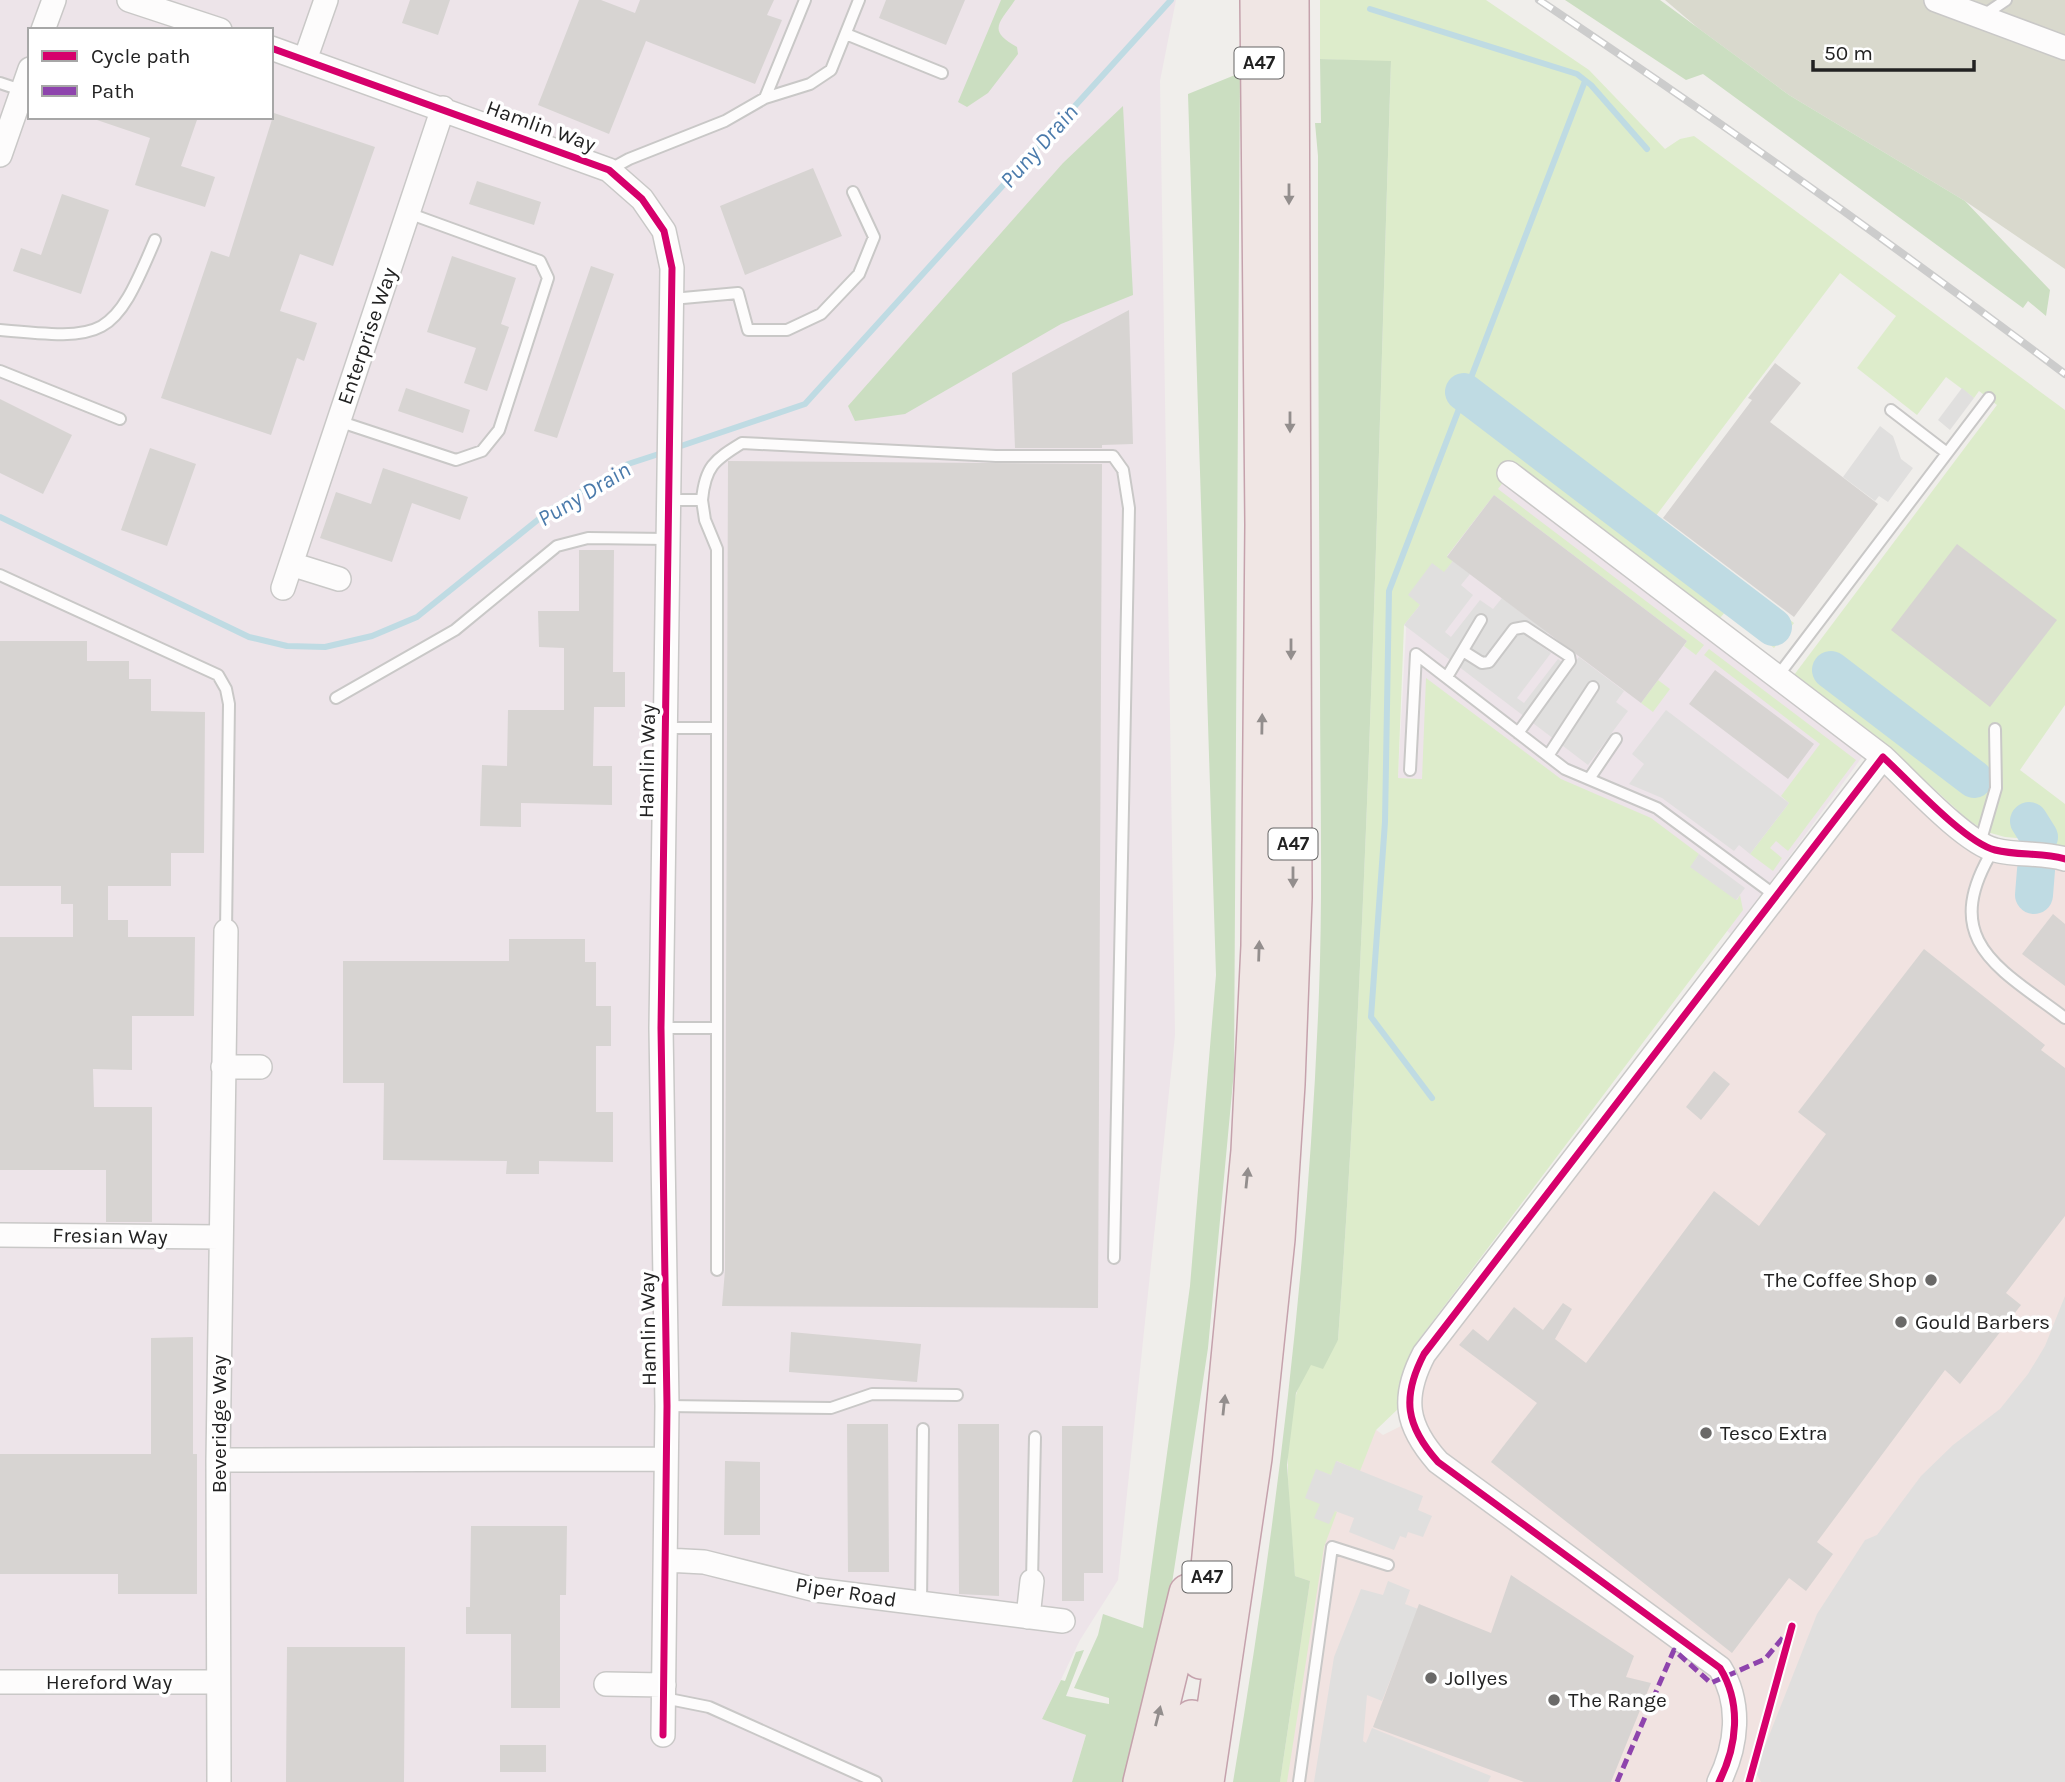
<svg xmlns="http://www.w3.org/2000/svg" width="2065" height="1782" viewBox="0 0 2065 1782" font-family="Karla,sans-serif">
<style>
.commercial{fill:#f1e3e1}
.industrial{fill:#ede4e9;fill-rule:evenodd}
.construction{fill:#d9d9cd}
.grass{fill:#ddeccb}
.forest{fill:#cbdec1}
.parking{fill:#e0dfde}
.lines{fill:none;stroke-linecap:round;stroke-linejoin:round}
.stream{stroke:#bfdbe3;stroke-width:6}
.river{stroke:#bfdbe3;stroke-width:38}
.building{fill:#d7d4d2}
.service-casing{stroke:#c9c8c7;stroke-width:14}
.minor-casing{stroke:#c9c8c7;stroke-width:26}
.trunk-casing{stroke:#c5a2ac;stroke-width:40}
.service{stroke:#fdfcfc;stroke-width:10}
.minor{stroke:#fdfcfc;stroke-width:23}
.trunk{stroke:#f0e6e4;stroke-width:37}
.rail-casing{stroke:#ccc;stroke-width:8}
.rail{stroke:#fff;stroke-width:5;stroke-dasharray:16;stroke-linecap:butt}
.quiet{stroke:#8e44ad;stroke-width:5;stroke-dasharray:10 5;stroke-linecap:butt}
.cycleway-casing{stroke:#fff;stroke-width:11}
.cycleway{stroke:#d6006c;stroke-width:7}
.oneway{fill:#938e8d}
.poi-dot{fill:#6a6968;stroke:#fff;stroke-width:2.5}
.labels{text-anchor:middle;dominant-baseline:central;stroke-width:7;stroke-linejoin:round;paint-order:stroke}
.shield{fill:#fff;stroke:#646464;stroke-width:2}
.shield-label{font-size:19px;font-weight:bold;fill:#222}
.street-label{font-size:21px;fill:#222;stroke:#fff}
.poi-label{font-size:21px;fill:#222;stroke:#fff;text-anchor:start}
.water-label{font-size:23px;font-style:italic;fill:#4a7aab;stroke:#fff}
</style>
<rect width="100%" height="100%" fill="#f0eeeb"/>
<!-- commercial -->
<path class="commercial" d="M1883,757l84,78 98,24v923h-785l15,-93 10,-313 78,59 28,-14 2,-45z"/>
<!-- industrial -->
<path class="industrial" d="M0,0h1176l-16,81 15,954 -57,545 -38,60 -38,79 44,16 -14,47h-1072zM30,30h241v87h-241z
M1476,423l389,330 -133,182 -300,-242 -10,86 -24,-1 11,-202z"/>
<!-- construction -->
<path class="construction" d="M1665,0h400v269l-100,-68 -176,-106 -91,-67z"/>
<!-- grass -->
<path class="grass" d="M1320,0h166l103,70 76,79 15,-10 14,-3 371,274v295l-45,65 45,34v44l-26,-8 -34,-3 -18,-5 -20,-13 -88,-81 -85,-63 203,-270 -18,-14 -5,7 -28,-21 -29,38 -60,-47 39,-52 -56,-43 -185,244 139,106 -20,25 -48,-37 -6,7 -203,-154 -19,25 206,156 -8,10 -12,-9 3,-5 -193,-146 -47,61 6,5 -9,12 -12,-9 -12,41 -16,20 -6,153 24,1 4,-101 135,101 90,39 48,36 -8,13 46,33 3,-5 3,15 -326,432 -16,39 -1,26 -24,23 -16,41 -23,-10 -6,14 -15,-5 4,34 17,8 -13,35 -37,235h-7l30,-201 -15,-5c-4,-58 -20,-162 15,-211 7,-9 20,-17 28,-25 31,-426 39,-852 53,-1278l-71,-3z
M1709,649l147,111 -68,91 -12,-10 -6,7 12,10 -9,13 -23,-17 39,-51 -8,-7 39,-52 -116,-89z
M1658,680l12,9 -17,23 -12,-9z"/>
<!-- forest -->
<path class="forest" d="M1001,0h14c-16,24 -28,30 2,47l1,7 -30,39 -21,14 -9,-5z
M1565,0h95l129,95 176,106 85,89 -4,26 -18,-15 -5,7 -320,-234 -17,6z
M1320,59l71,2c-14,427 -22,853 -53,1279l-15,29 -12,-4 -15,28 -9,72 8,111 15,5 -30,201h-47c44,-261 76,-525 86,-790 4,-103 1,-208 1,-311 -1,-175 -2,-350 -2,-525l-3,-33h6z
M1240,73l-6,998 -26,277 -39,255 -44,179h-53l14,-47 -44,-16 19,-39 4,1 11,-29 8,-2 -18,46 43,8v-6l-35,-10 24,-53 5,-21 40,14 47,-342 26,-311 -28,-881z
M1123,106l10,189 -72,29 -156,90 -50,7 -7,-15 215,-243z"/>
<!-- parking -->
<path class="parking" d="M1962,388l12,10 -24,32 -12,-10z
M1880,426l13,10 8,23 12,9 -25,34 -9,-6 -4,5 -32,-24z
M1453,561l17,13 -9,11 12,10 -28,37 6,5 29,-37 13,9 9,-11 45,34 -9,12 13,9 -34,45 7,5 34,-44 12,9 9,-11 45,34 -8,11 12,9 -40,54 -184,-140 16,-20 -12,-10 24,-32 12,9z
M1666,710l123,93 -39,51 -11,-9 -5,6 -72,-53 -33,-14 15,-20 -12,-10z
M1699,854l46,34 -9,12 -46,-33z
M2065,1296v486h-304l-5,-9 5,-17 56,-142 48,-74 12,-5 44,-59 32,-31 47,-36 28,-35 17,-28z
M1336,1461l87,35 -5,14 14,6 -9,21 -15,-5 -2,6 -6,-2 -6,14 -45,-18 5,-14 -19,-7 -6,13 -15,-6 6,-14 -15,-6 11,-29 15,6z
M1388,1581l22,9 -5,14 13,5 -36,92 -15,-6 -4,46 3,2 6,-15 119,48 -3,6h-174l20,-125 27,-68 22,6z"/>
<g class="lines">
<!-- stream -->
<path class="stream" d="M1370,9l207,65 14,11 56,64
M675,448l130,-44 366,-404
M0,517l249,120 38,9 38,1 47,-11 45,-19 133,-107 78,-46 37,-12
M1432,1098l-61,-81 14,-195 4,-231 196,-510"/>
<!-- river -->
<path class="river" d="M1464,392l309,235
M1831,670l143,109
M2029,821l10,16
M2034,895l2,-25"/>
</g>
<!-- building -->
<path class="building" d="M410,0h40l-12,35 -36,-12z
M579,0h22l34,13 5,-13h134l-7,15 15,5 -27,64 -109,-43 -37,93 -71,-29z
M886,0h79l-19,45 -67,-27z
M274,113l101,34 -42,119 -33,-12 -20,57 37,12 -13,38 -7,-3 -26,77 -110,-37 50,-147 18,6z
M97,117h101l-17,49 34,11 -10,30 -70,-22 15,-47 -53,-18z
M813,168l29,68 -97,39 -25,-69z
M477,181l64,21 -7,23 -65,-21z
M62,194l47,16 -28,84 -68,-23 8,-23 20,7z
M452,256l64,22 -15,46 8,3 -22,64 -23,-8 12,-35 -49,-16z
M591,266l23,8 -57,164 -23,-7z
M1129,310l4,134 -31,1v3h-87l-3,-75z
M1775,363l26,20 -31,39 108,82 -84,113 -131,-99 89,-118 -4,-2z
M406,388l64,22 -7,23 -65,-22z
M0,399l72,36 -29,59 -43,-21z
M150,448l46,16 -29,82 -46,-16z
M728,461l374,3 -4,844 -376,-2 3,-36z
M383,468l85,29 -8,23 -48,-17 -20,59 -72,-24 16,-46 35,12z
M1494,495l193,146 -46,62 -194,-146z
M1957,544l100,76 -67,87 -99,-77z
M579,550h35l-1,122h12v35h-31l-1,59h19v39l-91,-2v24l-41,-1 2,-61 25,1 1,-56h56v-62l-25,-1 -1,-36h41z
M0,641h87v20h42v18h22v32l54,1 -1,141h-33v33h-63v34h20v17h67l-1,79h-62v54l-39,-1 1,38h58v115h-46v-52h-106v-233h73v-33h-12v-18h-61z
M1715,670l99,74 -26,35 -99,-75z
M2053,914l12,10v62l-43,-32z
M509,939h76v23h11v44h15v40h-15v66h17v50l-74,-1v13h-33l1,-13 -124,-1 1,-77h-41v-122h166z
M1924,949l121,96 -4,5 24,18v148l-59,77 15,12 -61,79 -15,-14 -128,172 16,12 -27,37 -17,-13 -57,75 -241,-191 46,-59 -78,-58 14,-16 15,12 26,-34 29,23 20,-27 9,6 -17,30 31,24 128,-172 45,35 67,-92 -28,-22z
M1714,1071l16,13 -29,36 -15,-13z
M791,1332l130,12 -4,38 -128,-10z
M193,1337v117h4v140h-79v-20h-118v-120h151v-116z
M847,1424h41l1,148h-41z
M958,1424h41v172l-40,-2z
M1062,1426h41v147h-19v28h-22z
M725,1461l35,1v73h-36z
M471,1526h96l-1,69h-6v113h-49v-74h-45v-27h4z
M1511,1575l123,81 -8,21 25,6 -40,99h-87l-151,-55 46,-123 72,29z
M287,1647h118l-1,135h-118z
M500,1745h46v27h-46z"/>
<g class="lines">
<defs>
<path id="service" d="M1981,17l25,-17
M846,34l96,39
M0,83l24,8
M765,98l40,-98
M609,170l20,-11 96,-38 40,-23 45,-14 21,-14 28,-70
M672,299l66,-6 10,37h39l34,-16 38,-40 15,-37 -21,-45
M0,330c106,10 113,10 155,-90
M0,371l120,48
M1891,410l56,43
M338,421l118,39 26,-9 17,-21 49,-152 -8,-17 -132,-48
M668,500h34c3,-33 12,-40 40,-57l254,13h117l10,14 6,38 -15,750
M702,500l3,20 12,29v721
M0,575l218,100 8,14 3,15 -3,227
M1463,651l19,12 7,-1 25,-33 11,-2 44,29 1,5 -52,72
M1447,677l34,-57
M1777,677l212,-279
M336,698l119,-68 102,-84 31,-8 79,1
M665,728h52
M1548,756l45,-69
M1410,770l6,-116 149,115 92,39 119,88
M1589,779l27,-40
M1980,843l16,-55 -1,-59
M1993,850c-55,91 6,118 72,168
M661,1028h56
M667,1406l164,2 41,-14 85,1
M1032,1581l3,-144
M921,1603l2,-174
M664,1698l45,9 167,75
M1299,1782l33,-235 56,18"/>
<path id="minor" d="M129,0l91,30
M1936,0l129,48
M43,30l11,-30
M271,48l338,122 33,29 22,32 8,37 -11,760 6,378 -4,329
M305,60l21,-60
M0,155l30,-86
M1509,473l374,284
M291,564l48,15
M283,588l160,-480
M223,1067h37
M0,1235l220,2
M218,1460l448,-1
M666,1560l38,2 112,28 247,31
M1028,1617l4,-36
M0,1682h217
M606,1684l58,1
M219,1782l-1,-322 8,-529
M1719,1782c18,-36 23,-78 1,-114l-282,-206c-32,-36 -37,-64 -14,-108l459,-597c24,22 82,86 112,93 23,6 47,2 70,9"/>
<path id="trunk" d="M1201,1660l49,-509 10,-205 4,-421 -5,-525
M1142,1782l46,-189
M1178,1782l14,-63
M1205,1782l48,-324 23,-219 10,-155 7,-186 -3,-898"/>
</defs>
<!-- service casing -->
<use href="#service" class="service-casing"/>
<!-- minor casing -->
<use href="#minor" class="minor-casing"/>
<!-- trunk casing -->
<use href="#trunk" class="trunk-casing"/>
<!-- service -->
<use href="#service" class="service"/>
<!-- minor -->
<use href="#minor" class="minor"/>
<!-- trunk -->
<use href="#trunk" class="trunk"/>
<defs>
<path id="rail" d="M1539,0c179,120 354,244 526,374"/>
</defs>
<!-- rail casing -->
<use href="#rail" class="rail-casing"/>
<!-- rail -->
<use href="#rail" class="rail"/>
<!-- quiet -->
<path class="quiet" d="M1617,1782l57,-132 37,33 54,-24 21,-25"/>
<defs>
<path id="cycleway" d="M271,48l338,122 33,29 22,32 8,37 -11,760 6,378 -4,329
M1719,1782c18,-36 23,-78 1,-114l-282,-206c-32,-36 -37,-64 -14,-108l459,-597c24,22 82,86 112,93 23,6 47,2 70,9
M1749,1782l43,-156"/>
</defs>
<!-- cycleway casing -->
<use href="#cycleway" class="cycleway-casing"/>
<!-- cycleway -->
<use href="#cycleway" class="cycleway"/>
</g>
<!-- one-way arrows -->
<defs><path id="oneway-solid" d="M-6-.8H1V-3.2L6.5 0L1 3.2V.8H-6Z" transform="scale(1.75)"/></defs>
<g class="oneway">
<use href="#oneway-solid" transform="translate(1289 194) rotate(90)"/>
<use href="#oneway-solid" transform="translate(1290 422) rotate(90)"/>
<use href="#oneway-solid" transform="translate(1291 649) rotate(90)"/>
<use href="#oneway-solid" transform="translate(1262 724) rotate(-89)"/>
<use href="#oneway-solid" transform="translate(1293 877) rotate(90)"/>
<use href="#oneway-solid" transform="translate(1259 951) rotate(-88)"/>
<use href="#oneway-solid" transform="translate(1247 1178) rotate(-84)"/>
<use href="#oneway-solid" transform="translate(1224 1405) rotate(-84)"/>
<use href="#oneway-solid" transform="translate(1158 1716) rotate(-76)"/>
</g>
<!-- markers -->
<g class="poi-dot">
<circle cx="1931" cy="1280" r="7"/>
<circle cx="1901" cy="1322" r="7"/>
<circle cx="1706" cy="1433" r="7"/>
<circle cx="1431" cy="1678" r="7"/>
<circle cx="1554" cy="1700" r="7"/>
</g>
<g class="labels">
<!-- shield labels -->
<g class="shield">
<rect x="1234.5" y="47.5" width="49" height="31" rx="5"/>
<rect x="1268.5" y="828.5" width="49" height="31" rx="5"/>
<rect x="1182.5" y="1561.5" width="49" height="31" rx="5"/>
</g>
<g class="shield-label">
<text x="1259" y="63">A47</text>
<text x="1293" y="844">A47</text>
<text x="1207" y="1577">A47</text>
</g>
<!-- street labels -->
<g class="street-label">
<text transform="translate(541 126) rotate(20)">Hamlin Way</text>
<text transform="translate(367 336) rotate(-71)">Enterprise Way</text>
<text transform="translate(647 761) rotate(-89)">Hamlin Way</text>
<text transform="translate(110 1236) rotate(1)">Fresian Way</text>
<text transform="translate(648 1329) rotate(-91)">Hamlin Way</text>
<text transform="translate(219 1424) rotate(-90)">Beveridge Way</text>
<text transform="translate(846 1592) rotate(9)">Piper Road</text>
<text x="109" y="1682">Hereford Way</text>
</g>
<!-- poi labels -->
<g class="poi-label">
<text x="1917" y="1280" text-anchor="end">The Coffee Shop</text>
<text x="1915" y="1322">Gould Barbers</text>
<text x="1720" y="1433">Tesco Extra</text>
<text x="1445" y="1678">Jollyes</text>
<text x="1568" y="1700">The Range</text>
</g>
<!-- water labels -->
<g class="water-label">
<text transform="translate(1039 146) rotate(-48)">Puny Drain</text>
<text transform="translate(584 494) rotate(-31)">Puny Drain</text>
</g>
</g>
<!-- legend -->
<rect x="28" y="28" width="245" height="91" fill="#ffffff" stroke="#a7a7a7" stroke-width="2"/>
<rect x="42" y="51" width="35" height="10" fill="#d6006c" stroke="#a7a7a7" stroke-width="2"/>
<text x="91" y="63" font-size="21" fill="#222222">Cycle path</text>
<rect x="42" y="86" width="35" height="10" fill="#8e44ad" stroke="#a7a7a7" stroke-width="2"/>
<text x="91" y="98" font-size="21" fill="#222222">Path</text>
<!-- scale -->
<path d="M1813 60v10h161v-10" fill="none" stroke="#222222" stroke-width="3.5"/>
<text x="1824" y="60" font-size="21" fill="#222222" stroke="#ffffff" stroke-width="5" paint-order="stroke">50 m</text>
</svg>
